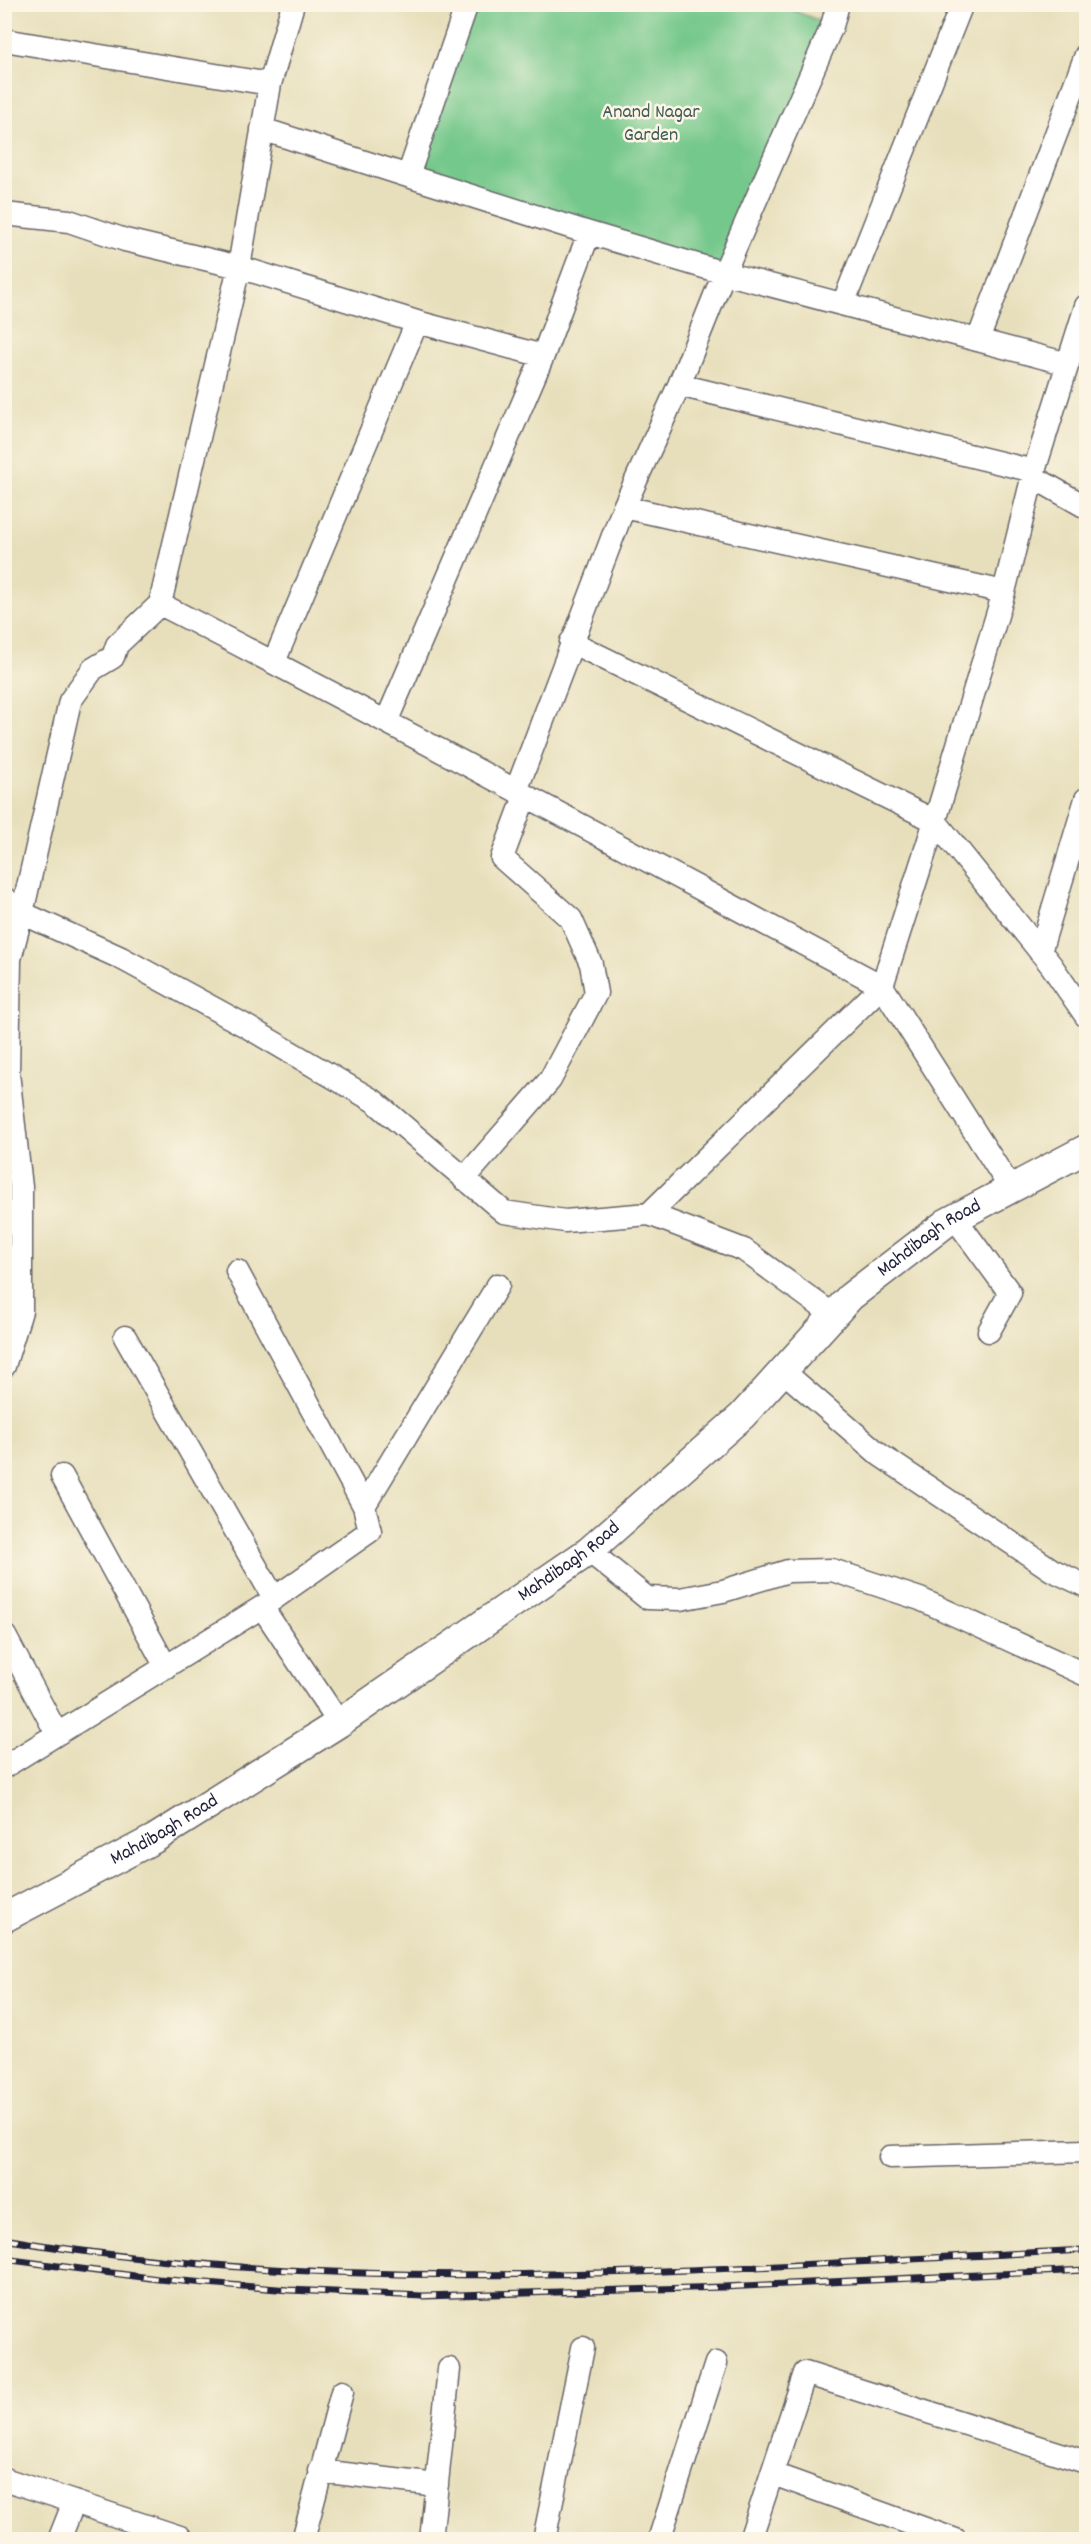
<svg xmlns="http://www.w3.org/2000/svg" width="1091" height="2544" viewBox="0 0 1091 2544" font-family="Dekko,sans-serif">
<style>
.green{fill:#75c88b;stroke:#4c7563;stroke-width:1.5}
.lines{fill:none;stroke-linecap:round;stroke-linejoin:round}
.minor-casing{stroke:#676468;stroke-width:25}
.tertiary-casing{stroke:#676468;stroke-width:31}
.minor{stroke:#fff;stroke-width:22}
.tertiary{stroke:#fff;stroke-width:28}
.rail-casing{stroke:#22223b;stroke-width:7}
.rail{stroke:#fcf5e5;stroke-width:4.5;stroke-dasharray:14;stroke-linecap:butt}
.labels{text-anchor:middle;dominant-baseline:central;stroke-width:5;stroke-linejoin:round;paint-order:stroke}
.park-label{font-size:20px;fill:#3f5c57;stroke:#fcf5e5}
.street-label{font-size:20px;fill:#22223b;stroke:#fcf5e5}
</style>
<rect width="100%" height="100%" fill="#fcf5e5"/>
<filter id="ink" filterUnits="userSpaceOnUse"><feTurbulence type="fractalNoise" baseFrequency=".0167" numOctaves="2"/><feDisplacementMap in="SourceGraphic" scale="12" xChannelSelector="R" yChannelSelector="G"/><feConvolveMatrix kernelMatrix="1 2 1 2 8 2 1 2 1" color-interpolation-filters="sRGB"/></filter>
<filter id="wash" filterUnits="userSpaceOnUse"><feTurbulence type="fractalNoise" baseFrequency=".008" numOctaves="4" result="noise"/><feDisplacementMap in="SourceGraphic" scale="24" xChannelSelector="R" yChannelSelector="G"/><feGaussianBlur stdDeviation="1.35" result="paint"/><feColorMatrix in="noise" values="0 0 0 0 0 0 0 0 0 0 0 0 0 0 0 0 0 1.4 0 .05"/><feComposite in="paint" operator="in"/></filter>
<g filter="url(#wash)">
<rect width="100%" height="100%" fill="#e7dfbb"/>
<!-- green -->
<path class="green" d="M467,5h313l52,21 -108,247 -316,-97z"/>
</g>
<g filter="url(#ink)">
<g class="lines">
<defs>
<path id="minor" d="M467,4l-59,172 181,57 135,40 108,-247 6,-22
M4,40l266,44 -31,183 -79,337c242,124 482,254 722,382l53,-165 69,-229 -380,-85 -108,284
M270,84l23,-80
M262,129l146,47
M4,214l65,7 56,19 114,27 178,55 126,34 -156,364
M843,304l119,-300
M978,340l108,-285
M543,356l46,-123
M679,385l45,-112 344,91
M1033,477l53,30
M624,507l55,-122 355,86
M1004,592l30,-121 52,-165
M160,604l-43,41 -4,12 -20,12 -23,32 -48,212 99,45 123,67 130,76 130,111 61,9 84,-7
M571,642l364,179 116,144 35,51
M274,662l143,-340
M4,898l18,15 -12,46 -2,114 13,114v124l-17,55
M1040,952l46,-153
M464,1179l86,-99 46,-87 -5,-29 -20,-45 -69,-61 23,-62
M955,1218l55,75 -21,38
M237,1271l127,235 6,25 -108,76
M833,1315l-89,-65 -95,-36 233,-228 129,203
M125,1337l149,261
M783,1371l97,84 172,115 34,16
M62,1476l104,191
M364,1506l134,-221
M589,1551l58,47 33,1 43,-8 65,-20 44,-1 88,29 166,76
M5,1636l52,98
M4,1767l258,-160 77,116
M890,2157l196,-6
M320,2471l117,14
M773,2474l183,66
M4,2479l176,58 -1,3
M59,2540l15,-38
M303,2540l39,-148
M431,2540l18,-171
M544,2540l39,-192
M659,2540l57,-177
M750,2540l55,-167 281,89"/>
<g id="tertiary">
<path id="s1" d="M4,1918l150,-79 185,-116 250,-172 153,-135 108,-119 96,-74 140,-74"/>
</g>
</defs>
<!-- minor casing -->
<use href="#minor" class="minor-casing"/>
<!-- tertiary casing -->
<use href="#tertiary" class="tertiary-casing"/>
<!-- minor -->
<use href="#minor" class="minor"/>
<!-- tertiary -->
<use href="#tertiary" class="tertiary"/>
<defs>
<path id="rail" d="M4,2239c358,62 723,28 1082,11
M4,2259l154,20 131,11 134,6 300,-9 363,-17"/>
</defs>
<!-- rail casing -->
<use href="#rail" class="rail-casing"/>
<!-- rail -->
<use href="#rail" class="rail"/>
</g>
</g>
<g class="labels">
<!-- park labels -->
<g class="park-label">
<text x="651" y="113">Anand Nagar<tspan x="651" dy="23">Garden</tspan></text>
</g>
<!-- street labels -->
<g class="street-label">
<text stroke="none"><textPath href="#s1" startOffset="1155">Mahdibagh Road</textPath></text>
<text stroke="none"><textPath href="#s1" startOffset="669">Mahdibagh Road</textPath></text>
<text stroke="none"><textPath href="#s1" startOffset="183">Mahdibagh Road</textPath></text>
</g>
</g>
<!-- margin -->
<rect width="1091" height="2544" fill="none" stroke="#fcf5e5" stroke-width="24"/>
</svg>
